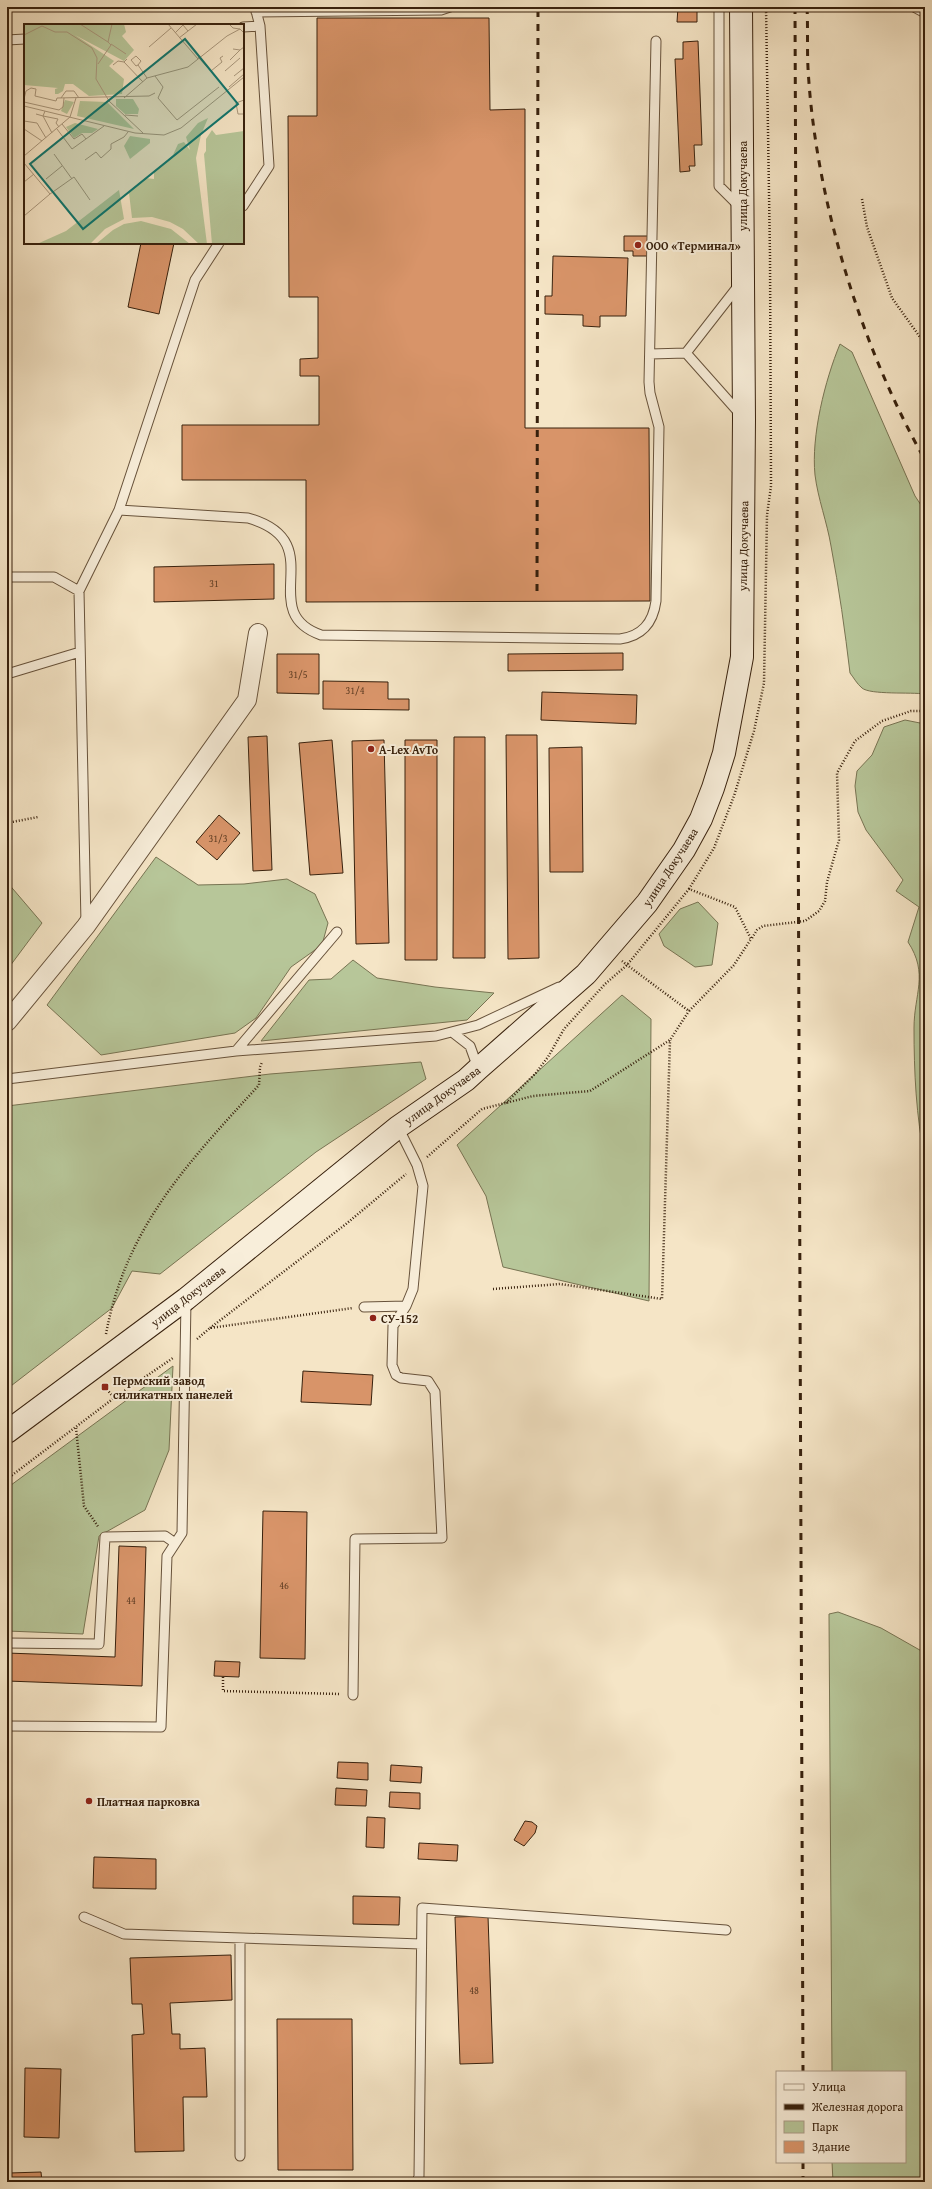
<svg xmlns="http://www.w3.org/2000/svg" width="932" height="2189" viewBox="0 0 932 2189" font-family="'Gentium Book Plus',serif">
<style>
.green{fill:#b7c699;stroke:#787453}
.building{fill:#d89469;stroke:#38210d}
.lines{fill:none;stroke-linecap:round;stroke-linejoin:round}
.service-casing{stroke:#67523b;stroke-width:11}
.minor-casing{stroke:#67523b;stroke-width:20}
.secondary-casing{stroke:#38210d;stroke-width:24}
.path{stroke:#38210d;stroke-width:2.5;stroke-dasharray:1 2;stroke-linecap:butt}
.service{stroke:#f8eeda;stroke-width:9}
.minor{stroke:#f8eeda;stroke-width:18}
.secondary{stroke:#f8eeda;stroke-width:22}
.rail{stroke:#38210d;stroke-width:3;stroke-dasharray:7 7;stroke-linecap:butt}
.poi-dot{fill:#8f2418;stroke:#f8eeda;stroke-width:1.5}
.labels{text-anchor:middle;dominant-baseline:central;stroke-width:4;stroke-linejoin:round;paint-order:stroke}
.number-label{font-size:10px;fill:#603e24}
.street-label{font-size:12px;fill:#38210d;stroke:#f8eeda}
.poi-label{font-size:12px;font-weight:bold;fill:#38210d;stroke:#f8eeda;text-anchor:start}
.inset-road{fill:none;stroke:#a9977c;stroke-width:1}
.view{fill:#0f766e;fill-opacity:0.15;stroke:#0f766e;stroke-width:2}
.inset-edge{fill:none;stroke:#38210d;stroke-width:2}
</style>
<rect width="100%" height="100%" fill="#f5e5c6"/>
<filter id="stains"><feTurbulence type="fractalNoise" baseFrequency=".005" numOctaves="4"/><feColorMatrix values="0 0 0 0 .2 0 0 0 0 .09 0 0 0 0 .02 0 0 0 .5 -.17"/></filter>
<radialGradient id="worn" r=".72"><stop offset=".6" stop-color="#630" stop-opacity="0"/><stop offset="1" stop-color="#630" stop-opacity=".3"/></radialGradient>
<!-- green -->
<path class="green" d="M840,344l12,8 63,144 10,15v183c-14,-2 -55,1 -63,-6 -5,-4 -8,-10 -12,-15 -5,-42 -11,-85 -19,-127 -4,-24 -13,-47 -16,-71 -4,-39 10,-95 25,-131z
M905,720l20,4v435c-9,-42 -11,-88 -11,-131 0,-34 15,-54 -6,-86l11,-35 -23,-16 7,-11 -37,-50 -8,-18 -3,-26 2,-15 15,-16 12,-28z
M156,857l42,28 46,-1 43,-5 28,15 13,29 -6,22 -31,22 -35,51 -21,15 -134,22 -54,-50z
M7,882l35,41 -35,47z
M698,902l20,21 -6,42 -17,2 -31,-21 -5,-12 21,-25z
M353,960l24,18 58,9 59,6 -27,27 -206,21 48,-61 22,-1z
M622,995l29,24 -2,282 -146,-34 -17,-71 -29,-51z
M421,1062l5,17 -110,73 -156,122 -28,-3 -20,37 -105,81v-283l263,-32z
M173,1366l-4,84 -24,60 -46,26 -16,98 -76,-3v-143z
M838,1612l43,16 44,25v529h-92l-1,-20h73v-90h-73l-3,-458z"/>
<!-- building -->
<path class="building" d="M465,7h199v4l-199,-1z
M678,7h19v15h-20z
M317,18h172l1,92 35,-1v319h124l1,173 -344,1v-122h-124v-55h137v-49h-19v-17l18,-1v-61h-29l-1,-181h29z
M698,41l4,104h-8l1,21h-6l1,5 -10,1 -5,-113h8v-17z
M624,236h24v20h-15v-5h-9z
M141,243h33l-15,71 -31,-7z
M553,256l75,2 -2,58h-26v11l-17,-1v-11l-38,-1v-18h7z
M274,564v35l-120,3v-35z
M623,653v17l-115,1v-17z
M277,654h42v40l-42,-1z
M323,681l65,1v17h21v11l-86,-1z
M542,692l95,3 -1,29 -95,-4z
M506,735h31l2,223 -31,1z
M267,736l5,134 -19,1 -5,-134z
M454,737h31v221h-32z
M332,740l11,133 -33,2 -11,-132z
M384,740l5,203 -33,1 -4,-203z
M405,740h32v220h-32z
M582,747l1,125h-33l-1,-124z
M219,815l21,18 -23,27 -21,-18z
M303,1371l70,4 -2,30 -70,-3z
M263,1511l44,1 -2,147 -45,-1z
M119,1546l27,1 -4,139 -135,-5v-28l108,4z
M215,1661l25,1 -1,15 -25,-1z
M338,1762l30,1v17l-31,-2z
M391,1765l31,2 -1,16 -31,-2z
M336,1788l31,2 -1,16 -31,-1z
M390,1792l30,1v16l-31,-2z
M367,1817l18,1 -1,30 -18,-1z
M525,1821l7,1 5,4 -2,7 -11,13 -10,-6z
M419,1843l39,2 -1,16 -39,-2z
M94,1857l62,2v30l-63,-1z
M353,1896l47,1 -1,28 -46,-1z
M488,1916l5,147 -33,1 -5,-147z
M231,1955l1,45 -62,3 2,31h8v15l25,-1 2,49h-24l1,54 -49,1 -3,-117 12,-1 -2,-30h-10l-2,-46z
M277,2019h75l1,151h-75z
M25,2068l36,1 -2,69 -35,-1z
M41,2172l1,10h-33v-9z"/>
<g class="lines">
<defs>
<path id="service" d="M719,7v179l21,21
M914,7l11,6
M256,12l185,-2 9,-3
M243,27l17,-1
M7,40l18,-1
M243,206l26,-40 -9,-140 -5,-19
M686,353l55,62
M650,354l36,-1 53,-68
M119,510l129,8c85,24 5,93 73,117l299,4c22,-3 33,-16 36,-38l3,-174 -9,-34 -1,-11 7,-341
M7,577h47l25,14
M7,674l73,-22
M86,923l-7,-332 40,-81 76,-230 24,-37
M452,1032l18,14 8,22
M236,1051l101,-119
M7,1079l229,-28 200,-15 42,-11 81,-38
M364,1307l42,-1
M7,1643l92,1 6,-107 60,-1 10,7
M353,1695l2,-156 87,-1 -7,-146 -7,-11 -27,-3 -5,-3 -4,-10 1,-39 13,-20 7,-17 10,-103 -6,-21 -19,-38
M7,1726l154,1 6,-171 15,-23 4,-232
M84,1917l40,17 297,10
M240,1938v218
M417,2182l2,-6 3,-268 304,22"/>
<path id="minor" d="M7,1022l79,-96 161,-226 11,-67"/>
<path id="secondary" d="M7,1432l179,-133 212,-172 68,-47 12,-11 108,-95 61,-71 37,-53 17,-31 12,-31 11,-35 18,-96 2,-238 -3,-412"/>
</defs>
<!-- service casing -->
<use href="#service" class="service-casing"/>
<!-- minor casing -->
<use href="#minor" class="minor-casing"/>
<!-- secondary casing -->
<use href="#secondary" class="secondary-casing"/>
<!-- path -->
<path class="path" d="M862,199l5,28 25,71 33,46
M7,823l31,-6
M689,889l25,-41 20,-52 20,-65 10,-48 3,-168 4,-29 -1,-230 -4,-249
M752,938l5,-8 6,-4 42,-5 14,-10 6,-10 2,-19 12,-42 -2,-67 18,-32 27,-20 29,-10h14
M506,1103l29,-29 13,-17 16,-28 41,-45 22,-19 62,-76 46,18 16,32 -17,26 -45,46 -62,-46 -5,-4
M427,1157l55,-48 51,-13 57,-5 80,-51 19,-29
M493,1289l67,-5 102,15 8,-259
M210,1328l136,-104 60,-50
M106,1334c20,-108 83,-172 153,-249l1,-18 2,-5
M197,1339l13,-11 143,-20
M105,1387l9,11
M76,1428l8,78 15,22
M7,1479l107,-81 59,-40
M223,1677v14l117,3"/>
<!-- service -->
<use href="#service" class="service"/>
<!-- minor -->
<use href="#minor" class="minor"/>
<!-- secondary -->
<use href="#secondary" class="secondary"/>
<!-- rail -->
<path class="rail" d="M795,7l8,2065
M807,7c1,20 0,41 1,61 7,130 53,279 117,392
M537,591l1,-584
M803,2162v20"/>
</g>
<!-- markers -->
<g class="poi-dot">
<circle cx="638" cy="245" r="4"/>
<circle cx="371" cy="749" r="4"/>
<circle cx="373" cy="1318" r="4"/>
<rect x="101" y="1383" width="8" height="8" rx="2"/>
<circle cx="89" cy="1801" r="4"/>
</g>
<g class="labels">
<!-- number labels -->
<g class="number-label">
<text x="214" y="583">31</text>
<text x="298" y="674">31/5</text>
<text x="355" y="690">31/4</text>
<text x="218" y="838">31/3</text>
<text x="284" y="1585">46</text>
<text x="131" y="1600">44</text>
<text x="474" y="1990">48</text>
</g>
<!-- street labels -->
<g class="street-label">
<text transform="translate(742 186) rotate(-90)">улица Докучаева</text>
<text transform="translate(743 546) rotate(-89)">улица Докучаева</text>
<text transform="translate(670 867) rotate(-57)">улица Докучаева</text>
<text transform="translate(442 1095) rotate(-36)">улица Докучаева</text>
<text transform="translate(188 1296) rotate(-38)">улица Докучаева</text>
</g>
<!-- poi labels -->
<g class="poi-label">
<text x="646" y="245">ООО «Терминал»</text>
<text x="379" y="749">A-Lex AvTo</text>
<text x="381" y="1318">СУ-152</text>
<text x="113" y="1380">Пермский завод<tspan x="113" dy="14">силикатных панелей</tspan></text>
<text x="97" y="1801">Платная парковка</text>
</g>
</g>
<!-- overview -->
<g transform="translate(24 24)">
<rect width="220" height="220" fill="#f5e5c6"/>
<path d="M0,0h100l2,8 -4,4 12,14 -10,11 -49,-26 39,26 -5,5 15,13 -2,15 -33,2 -16,-12h-8l-2,7 -5,3h-3v-5l3,-1 -34,-3zM92,75h17l6,10 -1,5h-13l-9,-8zM41,76l9,2 -7,12 -6,-3zM56,77l27,1 27,27 -57,-13zM184,94l-7,17 -5,23 11,86h-8l-16,-15 -13,-7 -18,-5 -20,1 -3,-25 17,-15 8,1v-7l19,-17 5,-11 6,-2 6,8 -4,-13 12,-14zM51,99l23,6 -6,4h-10l-8,5 -8,-11zM188,106l4,5 28,-4v113h-32l-8,-90 2,-3v-12zM106,112l20,3v4l-20,16 -6,-13zM95,166l5,29 -19,10 -15,15h-53l29,-13zM117,197l30,8 19,15h-94l17,-14 11,-6z" fill="#b7c699"/>
<path class="inset-road" d="M56,0l28,18M144,0l30,35M205,0l4,4 7,1M151,9l8,-8 5,6M0,11l18,-9 13,6h12l25,16 5,10 -1,21 13,22 34,32M155,14l18,-14M87,20l15,10M125,23l22,-19M209,25l7,1 4,-3M174,33l13,14 11,-9 -2,-4 3,-2M103,35l-3,3 19,20M206,36l10,-10M74,40l13,-19 -3,-3 4,-18M89,41l5,-4 6,1M114,41l-2,1 -5,-6 5,-4 5,5 -3,4 9,13M201,47l15,-13M131,52l8,11 -5,11 19,22 42,-33M210,52l10,-8M205,63l15,-13M37,74l5,-7h8l5,7M100,74l23,-20 41,-11 39,-31 13,-7 4,4M0,75l2,-8 5,-3 5,1 -1,7 21,5 1,-3 92,-2 6,-3M220,76l-8,3 2,11h6M0,78l35,8 4,-3 1,-9M0,82l111,27 29,2 17,-7 63,-51M21,87l-2,5 15,3 -2,4 3,4M12,90l7,2 9,17M101,91l13,1M0,97l13,2 9,15M38,100l12,15 8,-5 4,5M0,105l18,12M33,105l15,20 32,-23M30,130l18,25M0,132l46,-39 6,-19M61,136l11,-8 5,6 10,-9v-5l13,-7 4,-5M0,139l26,31 -26,22M22,155l16,-13M0,158l10,-8M26,170l24,-17 16,23"/>
<path class="view" d="M161,15l53,65 -155,125 -53,-65z"/>
<rect width="220" height="220" class="inset-edge"/>
</g>
<!-- margin -->
<rect width="932" height="2189" fill="none" stroke="#f5e5c6" stroke-width="24"/>
<rect x="8" y="8" width="916" height="2173" fill="none" stroke="#38210d" stroke-width="2"/>
<rect x="12" y="12" width="908" height="2165" fill="none" stroke="#38210d"/>
<!-- legend -->
<rect x="776" y="2071" width="130" height="92" fill="#f8eeda" stroke="#ab9c88"/>
<rect x="784" y="2084" width="20" height="6" fill="#f8eeda" stroke="#ab9c88"/>
<text x="812" y="2091" font-size="12" fill="#38210d">Улица</text>
<rect x="784" y="2104" width="20" height="6" fill="#38210d" stroke="#ab9c88"/>
<text x="812" y="2111" font-size="12" fill="#38210d">Железная дорога</text>
<rect x="784" y="2121" width="20" height="12" fill="#b7c699" stroke="#ab9c88"/>
<text x="812" y="2131" font-size="12" fill="#38210d">Парк</text>
<rect x="784" y="2141" width="20" height="12" fill="#d89469" stroke="#ab9c88"/>
<text x="812" y="2151" font-size="12" fill="#38210d">Здание</text>
<rect width="100%" height="100%" filter="url(#stains)"/>
<rect width="100%" height="100%" fill="url(#worn)"/>
</svg>
